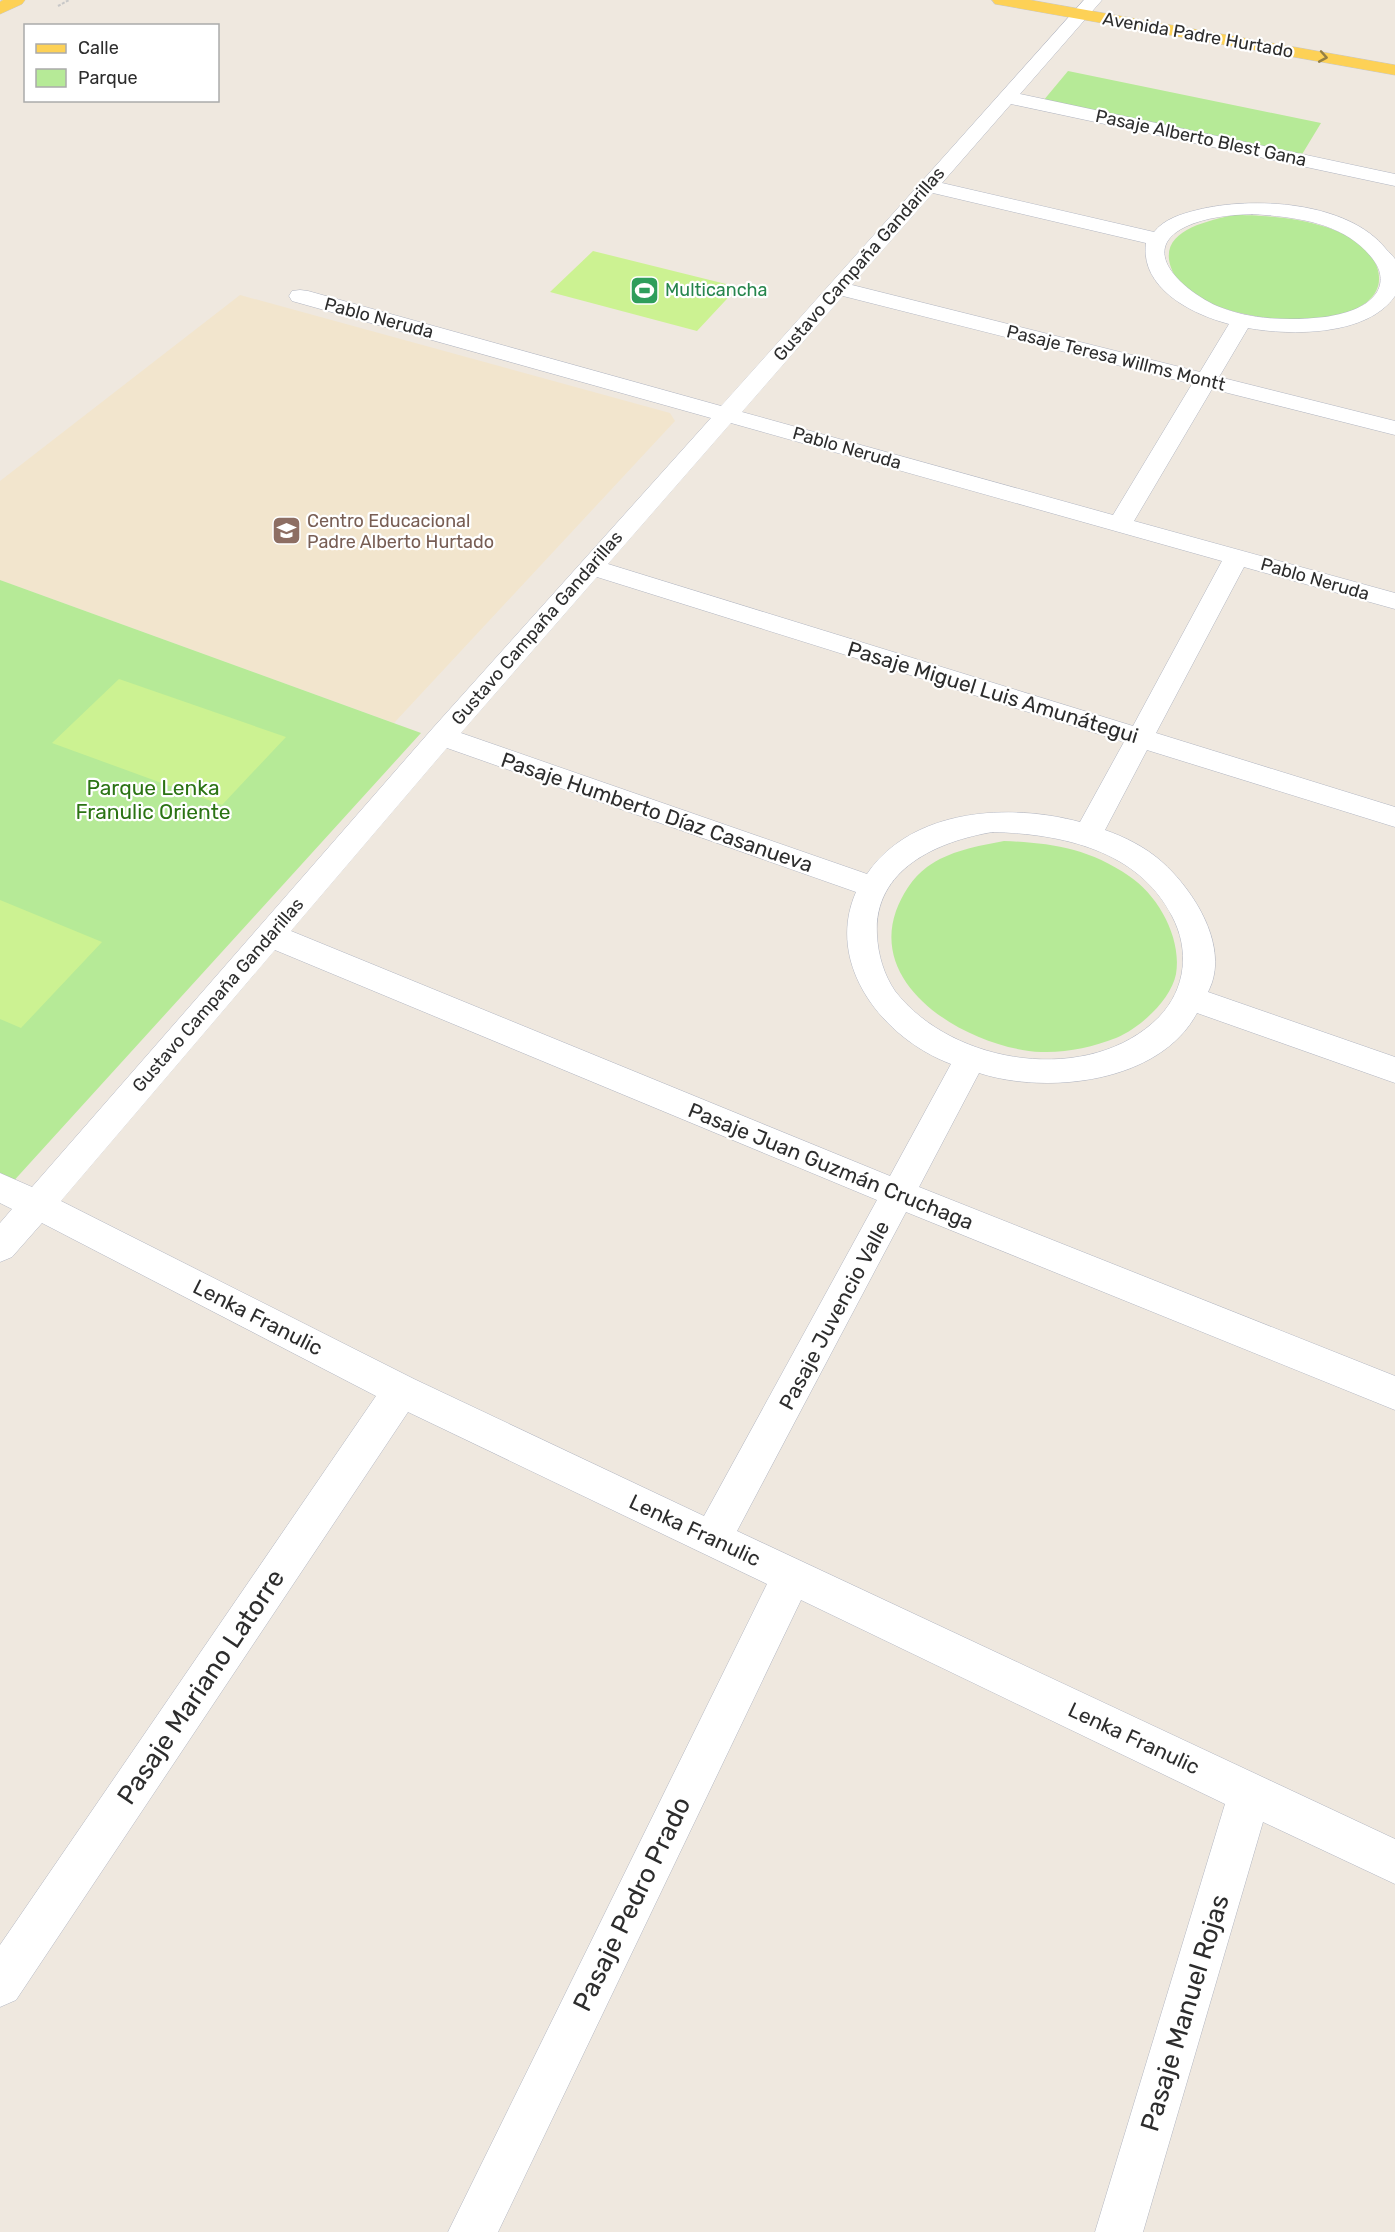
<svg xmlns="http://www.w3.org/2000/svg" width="1395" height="2232" viewBox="0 0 1395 2232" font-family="Rubik,sans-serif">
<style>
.education{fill:#f2e5cd}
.green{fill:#b6ea97}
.pitch{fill:#ccf292}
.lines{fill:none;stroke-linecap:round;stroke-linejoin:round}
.minor-casing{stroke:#b2b6c2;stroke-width:1}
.primary-casing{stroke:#c8c8c8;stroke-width:1}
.path{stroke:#c8c8c8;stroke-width:2;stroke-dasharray:3 1.5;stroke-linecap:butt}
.minor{fill:#fff;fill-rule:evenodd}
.primary{fill:#fdd156;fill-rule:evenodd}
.oneway{stroke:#957f42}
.labels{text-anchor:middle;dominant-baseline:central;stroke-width:4.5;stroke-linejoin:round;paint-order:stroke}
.far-street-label{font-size:18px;fill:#2d2d2d;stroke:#fff}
.far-leisure-label{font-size:18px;fill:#27864d;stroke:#fff;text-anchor:start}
.far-education-label{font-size:18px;fill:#785e54;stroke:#fff;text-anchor:start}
.street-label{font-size:21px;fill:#2d2d2d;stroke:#fff}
.park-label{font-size:21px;fill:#2b7314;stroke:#fff}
.near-street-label{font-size:26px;fill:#2d2d2d;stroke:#fff}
</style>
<rect width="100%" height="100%" fill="#efe8df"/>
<!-- education -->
<path class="education" d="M240,295l430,118 5,8 -281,302 -394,-143v-99z"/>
<!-- green -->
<path class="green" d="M1068,71l253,52 -20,33 -258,-55z
M1234,215c41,0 126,6 143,52 3,9 3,18 -2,26 -29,46 -176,28 -200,-17 -24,-43 27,-54 59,-61z
M0,580l421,153 -421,463z
M1004,841c47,2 84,7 125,35 29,19 53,62 47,98 -5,26 -36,54 -60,64 -24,9 -49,15 -75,14 -67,-3 -173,-61 -145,-141 6,-16 16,-33 31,-44 22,-16 50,-21 77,-26z"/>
<!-- pitch -->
<path class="pitch" d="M593,251l145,36 -41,44 -147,-39z
M119,679l167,58 -64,68 -170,-62z
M0,900l102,42 -81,86 -21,-9z"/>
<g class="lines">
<defs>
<path id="minor" d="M1084,0h18l-82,94 375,80v12l-384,-82 -69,79 212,49c10,-13 27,-18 43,-22 55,-14 151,-9 189,39 3,3 7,7 9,10 0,10 0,27 0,37 -27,40 -104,40 -147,32l-29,49 176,44v14l-183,-46 -78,132 261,72v16l-151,-42 -88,166 239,74v20l-248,-77 -42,80c20,7 40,17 56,31 33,29 70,87 47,131l187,65v26l-198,-70c-37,70 -150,82 -218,60l-60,114 476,189v34l-489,-198 -169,319 658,308v45l-132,-62 -120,410h-48l130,-428 -424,-204 -303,632h-50l319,-648 -359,-172 -392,588 -16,7v-62l376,-549 -334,-173 -30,34 -12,5v-39l12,-14 -12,-6v-30l32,14 400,-458 279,-311 -419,-117 -3,-5 3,-5 8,-1 8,1 413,115zM933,193l213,50c-6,45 45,71 83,81l-29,48 -348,-87zM1252,214c43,3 92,8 120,44 8,10 12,22 5,34 -11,17 -34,22 -52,25 -36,4 -74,3 -108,-11 -29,-13 -82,-54 -32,-79 21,-10 45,-12 67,-13zM843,296l349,88 -79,131 -371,-103zM731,423l491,138 -89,165 -525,-162zM597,577l527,165 -44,80c-70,-19 -168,-14 -213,52l-406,-141zM447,748l409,144c-32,73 28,147 95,172l-61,112 -599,-245zM993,832c69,2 145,18 179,84 18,34 14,73 -13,101 -68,69 -206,49 -264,-26 -11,-16 -17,-36 -18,-56 -4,-66 61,-94 116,-103zM275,950l602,250 -173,316 -290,-137 -353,-178z"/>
<path id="primary" d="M3,0h22l-3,4 -22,10v-12z
M992,0h38l365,65v10l-394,-70 -6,-1z"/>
</defs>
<!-- minor casing -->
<use href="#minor" class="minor-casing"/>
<!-- primary casing -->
<use href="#primary" class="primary-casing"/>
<!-- path -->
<path class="path" d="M58,6l11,-6"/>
<!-- minor -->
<use href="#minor" class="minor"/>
<!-- primary -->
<use href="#primary" class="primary"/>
</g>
<!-- one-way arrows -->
<defs><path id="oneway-chevron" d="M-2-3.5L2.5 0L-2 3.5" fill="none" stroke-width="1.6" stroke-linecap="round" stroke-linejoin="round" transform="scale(1.5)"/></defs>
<use class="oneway" href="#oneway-chevron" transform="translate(1323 57) rotate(10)"/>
<!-- icons -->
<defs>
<symbol id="stadium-square" viewBox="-11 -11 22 22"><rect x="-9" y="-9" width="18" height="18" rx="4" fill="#2e9e5b" stroke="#fff"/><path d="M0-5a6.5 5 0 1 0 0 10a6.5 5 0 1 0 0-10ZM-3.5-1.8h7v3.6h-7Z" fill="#fff"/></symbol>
<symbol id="school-square" viewBox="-11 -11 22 22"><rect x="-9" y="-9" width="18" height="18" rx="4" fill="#8d6e63" stroke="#fff"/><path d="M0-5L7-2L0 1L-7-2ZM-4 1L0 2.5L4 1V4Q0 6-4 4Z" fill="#fff"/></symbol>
</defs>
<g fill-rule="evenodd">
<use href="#stadium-square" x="628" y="274" width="33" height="33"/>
<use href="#school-square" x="270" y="514" width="33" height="33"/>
</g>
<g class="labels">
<!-- far-street labels -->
<g class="far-street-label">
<text transform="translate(1198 35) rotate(10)">Avenida Padre Hurtado</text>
<text transform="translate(1201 138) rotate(12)">Pasaje Alberto Blest Gana</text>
<text transform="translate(859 264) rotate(-49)">Gustavo Campaña Gandarillas</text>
<text transform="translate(379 318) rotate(15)">Pablo Neruda</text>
<text transform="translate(1116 358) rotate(14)">Pasaje Teresa Willms Montt</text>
<text transform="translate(847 448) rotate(16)">Pablo Neruda</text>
<text transform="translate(1315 579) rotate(16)">Pablo Neruda</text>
<text transform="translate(537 628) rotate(-49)">Gustavo Campaña Gandarillas</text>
<text transform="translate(218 995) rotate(-49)">Gustavo Campaña Gandarillas</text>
</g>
<!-- far-leisure labels -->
<g class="far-leisure-label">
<text x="665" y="290">Multicancha</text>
</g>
<!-- far-education labels -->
<g class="far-education-label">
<text x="307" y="521">Centro Educacional<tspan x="307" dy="21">Padre Alberto Hurtado</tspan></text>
</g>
<!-- street labels -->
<g class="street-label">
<text transform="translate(993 692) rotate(17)">Pasaje Miguel Luis Amunátegui</text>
<text transform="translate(657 812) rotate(19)">Pasaje Humberto Díaz Casanueva</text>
<text transform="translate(831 1166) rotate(22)">Pasaje Juan Guzmán Cruchaga</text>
<text transform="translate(834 1315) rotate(-62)">Pasaje Juvencio Valle</text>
<text transform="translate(258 1317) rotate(27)">Lenka Franulic</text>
<text transform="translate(695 1530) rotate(25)">Lenka Franulic</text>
<text transform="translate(1134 1738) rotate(25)">Lenka Franulic</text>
</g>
<!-- park labels -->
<g class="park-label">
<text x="153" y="787">Parque Lenka<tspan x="153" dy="24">Franulic Oriente</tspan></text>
</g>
<!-- near-street labels -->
<g class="near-street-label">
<text transform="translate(201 1687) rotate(-56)">Pasaje Mariano Latorre</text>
<text transform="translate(632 1904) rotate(-64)">Pasaje Pedro Prado</text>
<text transform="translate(1185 2013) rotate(-73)">Pasaje Manuel Rojas</text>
</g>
</g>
<!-- legend -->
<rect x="24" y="24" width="195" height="78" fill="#ffffff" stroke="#ababab" stroke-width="1.5"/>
<rect x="36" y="44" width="30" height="9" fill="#fdd156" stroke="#ababab" stroke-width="1.5"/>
<text x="78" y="54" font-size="18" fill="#2d2d2d">Calle</text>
<rect x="36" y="69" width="30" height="18" fill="#b6ea97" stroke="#ababab" stroke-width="1.5"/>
<text x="78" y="84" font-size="18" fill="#2d2d2d">Parque</text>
</svg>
